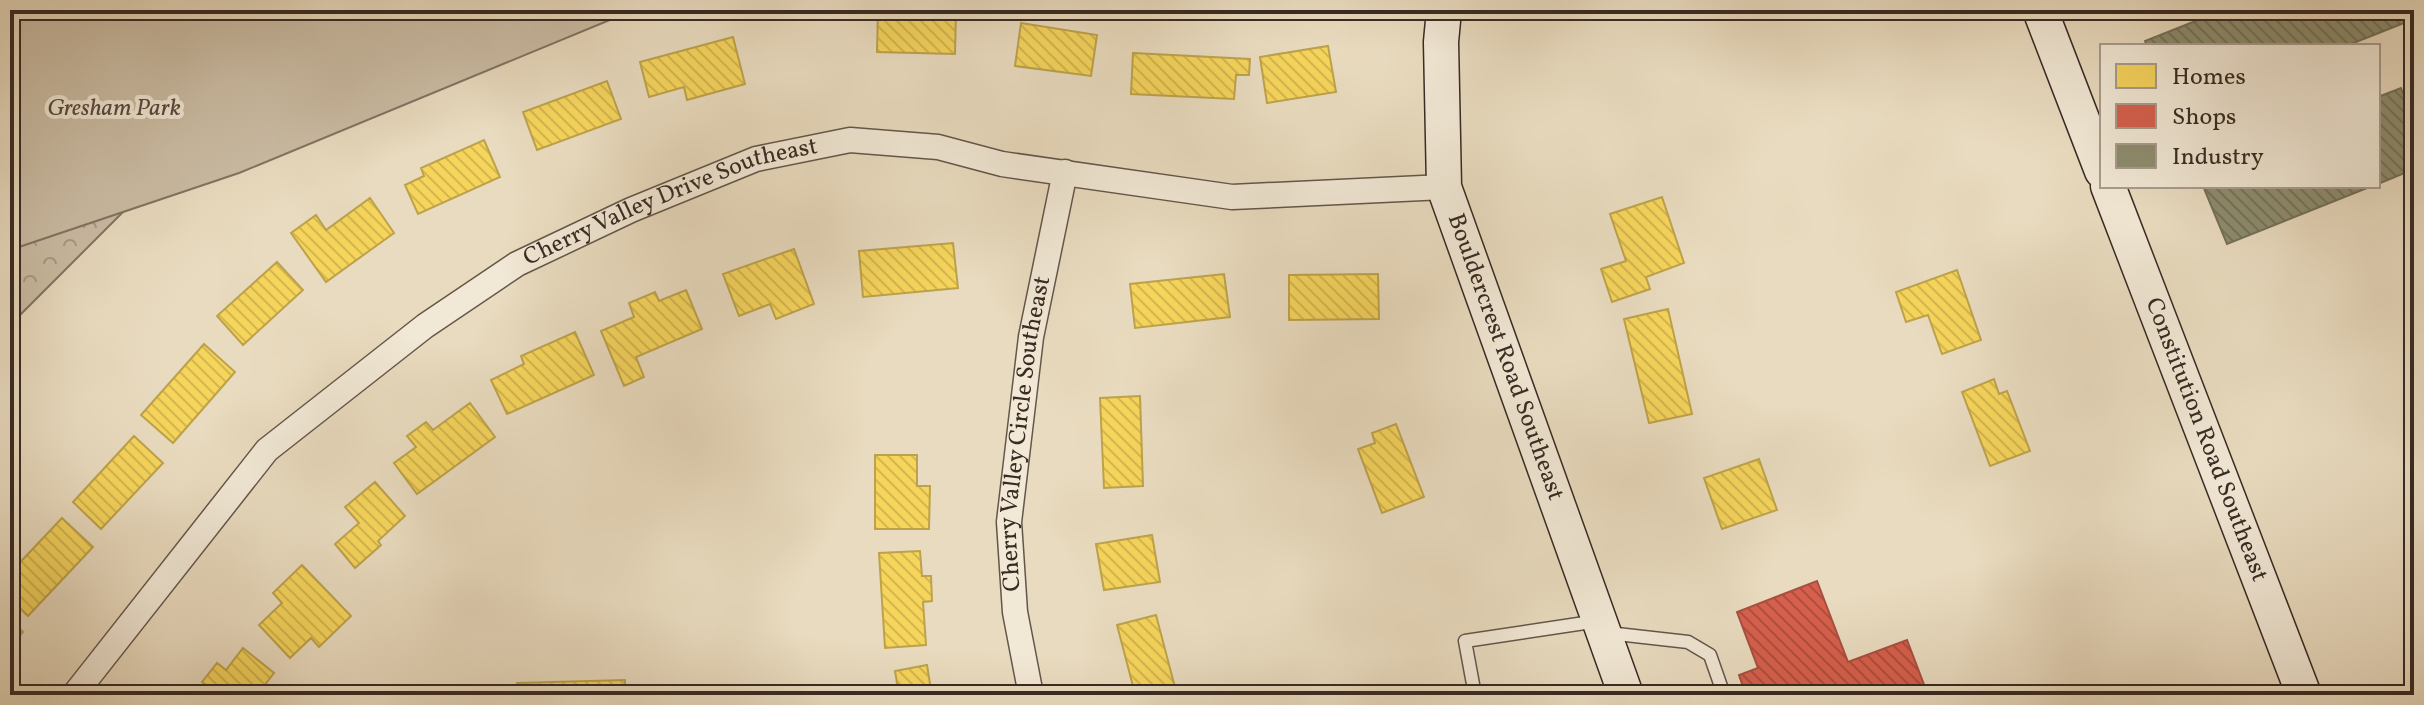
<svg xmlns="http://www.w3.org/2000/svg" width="2424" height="705" viewBox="0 0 2424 705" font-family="Vollkorn,serif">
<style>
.forest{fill:url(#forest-crowns);stroke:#827464;stroke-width:2}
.green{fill:#cbbda5;stroke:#827464;stroke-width:2}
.homes{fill:url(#homes-back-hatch);stroke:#bda24b;stroke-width:2}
.shops{fill:url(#shops-back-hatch);stroke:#a75041;stroke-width:2}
.industry{fill:url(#industry-back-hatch);stroke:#736f58;stroke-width:2}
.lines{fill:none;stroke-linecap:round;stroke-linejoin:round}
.lane-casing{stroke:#64564b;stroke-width:15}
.street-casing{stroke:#64564b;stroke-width:27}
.secondary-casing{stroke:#382a24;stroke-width:37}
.lane{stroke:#f1e8d5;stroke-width:12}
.street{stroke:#f1e8d5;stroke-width:24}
.secondary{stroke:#f1e8d5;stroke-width:34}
.labels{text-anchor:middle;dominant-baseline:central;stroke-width:8;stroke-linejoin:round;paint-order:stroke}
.park-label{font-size:24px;font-style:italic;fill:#55473e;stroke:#f1e8d5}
.street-label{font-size:24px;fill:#382a24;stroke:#f1e8d5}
</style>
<defs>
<pattern id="forest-crowns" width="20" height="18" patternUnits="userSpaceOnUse" patternTransform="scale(2)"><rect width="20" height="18" fill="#cbbda5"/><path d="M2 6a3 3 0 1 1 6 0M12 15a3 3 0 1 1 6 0" fill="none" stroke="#a69a86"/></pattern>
<pattern id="homes-back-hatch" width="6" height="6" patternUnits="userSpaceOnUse" patternTransform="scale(2)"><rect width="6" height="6" fill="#f6d55c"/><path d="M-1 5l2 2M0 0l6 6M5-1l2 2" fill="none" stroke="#d4b750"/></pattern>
<pattern id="shops-back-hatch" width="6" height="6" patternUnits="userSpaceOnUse" patternTransform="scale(2)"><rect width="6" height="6" fill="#d6604d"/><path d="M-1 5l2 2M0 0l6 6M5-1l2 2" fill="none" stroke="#af4f40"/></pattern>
<pattern id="industry-back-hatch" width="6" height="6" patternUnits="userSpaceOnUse" patternTransform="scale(2)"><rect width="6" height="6" fill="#8c8c6e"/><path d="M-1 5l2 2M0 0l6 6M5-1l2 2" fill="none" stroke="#73735a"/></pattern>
</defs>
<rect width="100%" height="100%" fill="#e9dbbf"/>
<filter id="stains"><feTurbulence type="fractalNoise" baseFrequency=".0025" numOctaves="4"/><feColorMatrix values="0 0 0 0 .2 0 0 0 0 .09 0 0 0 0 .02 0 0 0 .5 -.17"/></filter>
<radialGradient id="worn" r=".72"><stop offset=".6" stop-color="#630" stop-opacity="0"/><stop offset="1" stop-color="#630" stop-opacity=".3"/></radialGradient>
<!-- forest -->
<path class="forest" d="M10,48l143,134 -143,143z"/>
<!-- green -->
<path class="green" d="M10,10h624l-395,163 -229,77z"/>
<!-- homes -->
<path class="homes" d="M878,10h78l-1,44 -78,-2z
M1021,23l76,12 -6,41 -76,-10z
M733,37l12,47 -58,16 -3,-13 -35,10 -9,-35z
M1328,46l8,46 -69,11 -7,-46z
M1133,53l117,6 -1,16h-13l-2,24 -103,-5z
M607,81l14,38 -84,31 -14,-38z
M484,140l16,37 -82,37 -13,-29 19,-9 -3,-8z
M1662,197l22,66 -38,14 4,12 -38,13 -11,-33 25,-8 -16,-47z
M370,198l24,35 -68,49 -35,-49 25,-18 10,15z
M953,243l5,45 -95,9 -4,-46z
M794,249l20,55 -38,15 -6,-15 -31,12 -16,-42z
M277,262l26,28 -60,55 -26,-29z
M1957,270l24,70 -39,14 -14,-39 -22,7 -10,-30z
M1224,274l6,43 -95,11 -5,-44z
M1378,274l1,45 -90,1v-45z
M686,290l16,39 -66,28 8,20 -20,9 -23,-55 33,-14 -5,-14 26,-11 4,9z
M1668,309l24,105 -43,9 -25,-104z
M575,332l19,43 -87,39 -16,-34 33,-16 -3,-8z
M204,344l31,28 -62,71 -32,-28z
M1994,379l5,15 8,-3 23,60 -40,15 -28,-74z
M1140,396l3,90 -39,2 -4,-90z
M470,403l25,34 -78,57 -23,-31 22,-16 -9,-11 19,-14 7,8z
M1396,424l28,73 -42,16 -24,-64 17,-6 -3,-10z
M134,436l29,27 -62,66 -28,-27z
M875,455h42v31h13l-1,43h-54z
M1759,459l18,51 -55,19 -18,-51z
M375,482l30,34 -27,25 3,4 -26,23 -20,-24 24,-21 -14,-16z
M62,518l31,29 -65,69 -18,-17v-26z
M1152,535l8,47 -56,8 -8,-46z
M920,551l2,25h9l1,25 -9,1 3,43 -41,3 -6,-95z
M302,565l49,51 -32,31 -8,-9 -21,20 -31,-33 23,-22 -9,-10z
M1156,615l21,80h-60l17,-5 -17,-65z
M10,621l13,11 -13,16z
M243,648l31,25 -17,22h-52l5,-7 -8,-6 15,-19 9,7z
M927,665l4,25 9,-2 2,7h-43l-4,-24z
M625,680v15h-107l-1,-12z"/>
<!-- shops -->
<path class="shops" d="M1817,581l31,81 59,-22 21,55h-182l-7,-20 19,-7 -21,-56z"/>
<!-- industry -->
<path class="industry" d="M2223,10h191v9l-68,27h-199l-2,-5z
M2401,88l13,33v48l-36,15v-87z
M2203,186h169l-145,58z"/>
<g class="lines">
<defs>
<path id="lane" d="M1608,633l80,9 22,13 14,40
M1475,695l-10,-54 133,-20"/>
<g id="street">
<path id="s1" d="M74,695l193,-245 158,-124 92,-62 114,-54 125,-51 94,-19 88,7 64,17 230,33 212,-10"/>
<path id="s2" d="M1031,695l-16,-83 -6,-90 22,-185 34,-165"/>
</g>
<g id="secondary">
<path id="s3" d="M1444,10l-3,32 3,145 182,508"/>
<path d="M2040,10l62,161"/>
<path id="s4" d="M2108,186l196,509"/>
</g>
</defs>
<!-- lane casing -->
<use href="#lane" class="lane-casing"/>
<!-- street casing -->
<use href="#street" class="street-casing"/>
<!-- secondary casing -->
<use href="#secondary" class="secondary-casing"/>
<!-- lane -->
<use href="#lane" class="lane"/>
<!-- street -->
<use href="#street" class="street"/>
<!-- secondary -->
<use href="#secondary" class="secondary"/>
</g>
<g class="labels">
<!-- park labels -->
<g class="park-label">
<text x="114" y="109">Gresham Park</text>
</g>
<!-- street labels -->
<g class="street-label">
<text stroke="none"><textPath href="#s1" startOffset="790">Cherry Valley Drive Southeast</textPath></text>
<text stroke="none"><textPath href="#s3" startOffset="358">Bouldercrest Road Southeast</textPath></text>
<text stroke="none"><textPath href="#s2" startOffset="264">Cherry Valley Circle Southeast</textPath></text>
<text stroke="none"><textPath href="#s4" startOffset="272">Constitution Road Southeast</textPath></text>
</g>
</g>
<!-- margin -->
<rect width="2424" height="705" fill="none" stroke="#e9dbbf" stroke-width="40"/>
<rect x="12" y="12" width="2400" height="681" fill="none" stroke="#382a24" stroke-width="4"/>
<rect x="20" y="20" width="2384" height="665" fill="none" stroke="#382a24" stroke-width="2"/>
<!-- legend -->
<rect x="2100" y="44" width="280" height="144" fill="#f1e8d5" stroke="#a79c8e" stroke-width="2"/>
<rect x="2116" y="64" width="40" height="24" fill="#f6d55c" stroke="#a79c8e" stroke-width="2"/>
<text x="2172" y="84" font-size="24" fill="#382a24">Homes</text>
<rect x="2116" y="104" width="40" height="24" fill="#d6604d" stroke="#a79c8e" stroke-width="2"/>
<text x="2172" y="124" font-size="24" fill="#382a24">Shops</text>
<rect x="2116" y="144" width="40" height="24" fill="#8c8c6e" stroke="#a79c8e" stroke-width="2"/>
<text x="2172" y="164" font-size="24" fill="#382a24">Industry</text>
<rect width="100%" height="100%" filter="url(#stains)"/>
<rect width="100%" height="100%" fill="url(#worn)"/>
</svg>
